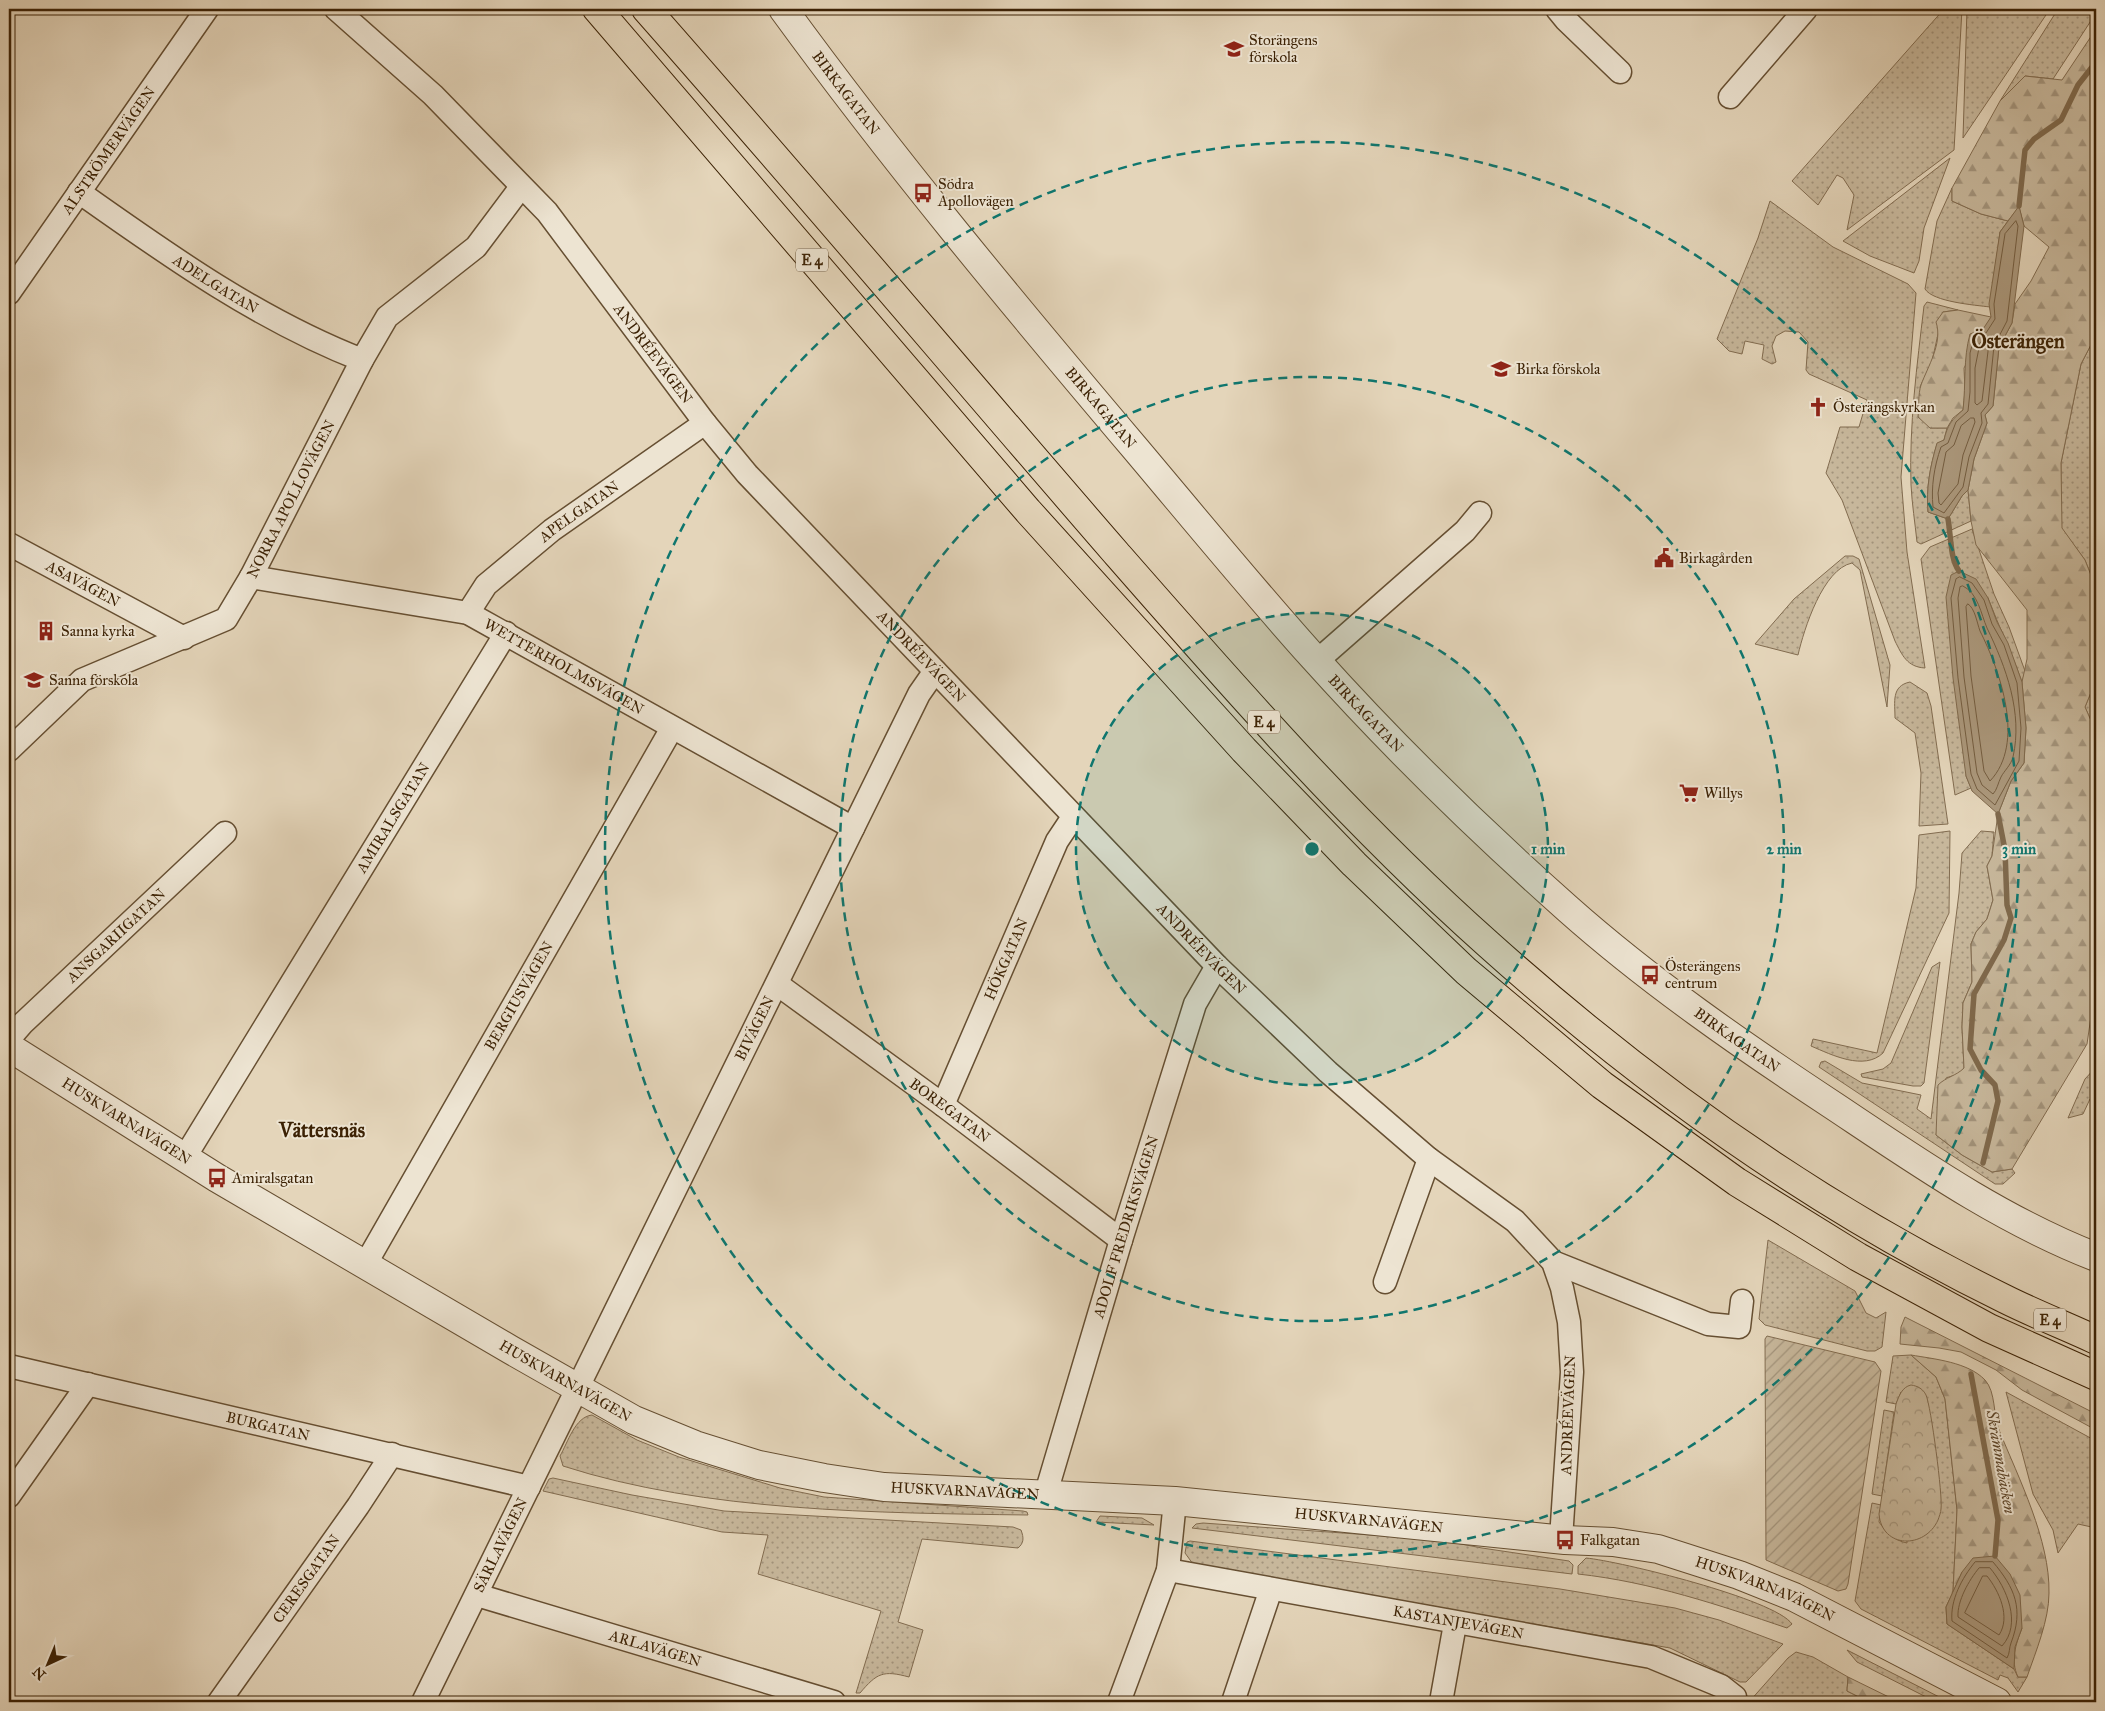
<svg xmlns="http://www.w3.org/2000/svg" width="2105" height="1711" viewBox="0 0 2105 1711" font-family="'IM FELL Great Primer',serif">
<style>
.grass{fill:url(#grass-dots);stroke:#826c50}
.forest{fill:url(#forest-firs);stroke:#826c50}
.park{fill:url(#park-crowns);stroke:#826c50}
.garden{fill:url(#garden-furrows);stroke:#826c50}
.water{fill:#ab987c;stroke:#7f694c}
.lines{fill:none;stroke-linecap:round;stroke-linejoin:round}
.shore{stroke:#745d40;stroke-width:1}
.stream{stroke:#7f694c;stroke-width:5.5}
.minor-casing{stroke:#664f32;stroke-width:25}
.tertiary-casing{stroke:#664f32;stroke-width:30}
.motorway-casing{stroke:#3c2205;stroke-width:30}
.minor{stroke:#ede4d2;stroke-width:22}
.tertiary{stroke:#ede4d2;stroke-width:28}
.motorway{stroke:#e4d5ba;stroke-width:28}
.ring{fill:none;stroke:#0f766e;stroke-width:2.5;stroke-dasharray:9 6}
.labels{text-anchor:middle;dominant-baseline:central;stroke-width:4;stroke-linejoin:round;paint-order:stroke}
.shield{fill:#ede4d2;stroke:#715c42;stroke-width:1}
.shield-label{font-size:14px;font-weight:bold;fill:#3c2205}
.poi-label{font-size:15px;fill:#3c2205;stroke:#ede4d2;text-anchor:start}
.street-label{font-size:15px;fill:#3c2205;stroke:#ede4d2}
.water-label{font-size:16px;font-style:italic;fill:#5d4529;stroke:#ede4d2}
.district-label{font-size:20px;font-weight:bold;fill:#3c2205;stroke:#ede4d2}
.centre{fill:#0f766e;stroke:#ede4d2;stroke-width:2.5}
.ring-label{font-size:15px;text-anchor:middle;font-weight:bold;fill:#0f766e;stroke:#ede4d2;stroke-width:4;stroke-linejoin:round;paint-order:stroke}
</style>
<defs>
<pattern id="grass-dots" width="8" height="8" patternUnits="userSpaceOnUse" patternTransform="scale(1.25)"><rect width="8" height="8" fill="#c7b79b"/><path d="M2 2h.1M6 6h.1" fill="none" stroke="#a3947c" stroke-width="1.8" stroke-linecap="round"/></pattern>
<pattern id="forest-firs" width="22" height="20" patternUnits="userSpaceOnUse" patternTransform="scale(1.25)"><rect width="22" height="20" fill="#c7b79b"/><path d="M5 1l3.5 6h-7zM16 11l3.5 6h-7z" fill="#a3947c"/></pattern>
<pattern id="park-crowns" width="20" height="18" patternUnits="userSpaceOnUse" patternTransform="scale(1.25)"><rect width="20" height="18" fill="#c7b79b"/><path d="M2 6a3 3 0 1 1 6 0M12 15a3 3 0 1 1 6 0" fill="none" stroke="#a3947c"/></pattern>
<pattern id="garden-furrows" width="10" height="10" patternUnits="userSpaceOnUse" patternTransform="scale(1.25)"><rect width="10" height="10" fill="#c7b79b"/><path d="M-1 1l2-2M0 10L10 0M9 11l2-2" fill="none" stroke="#a3947c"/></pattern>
</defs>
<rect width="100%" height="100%" fill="#e4d5ba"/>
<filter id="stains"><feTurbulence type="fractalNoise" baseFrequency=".004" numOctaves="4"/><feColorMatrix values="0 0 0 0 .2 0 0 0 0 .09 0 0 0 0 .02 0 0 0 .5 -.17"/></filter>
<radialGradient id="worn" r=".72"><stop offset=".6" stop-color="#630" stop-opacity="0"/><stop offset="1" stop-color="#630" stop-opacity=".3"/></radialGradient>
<!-- grass -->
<path class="grass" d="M1944,9h18l-8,141 -107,80 7,-35 -11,-17 -6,-3 -19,30 -26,-24z
M1967,9h83l-87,129z
M2058,9h38v4l-43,66 -28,-3 -25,25z
M1950,158l-26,70 -5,33 -5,12 -44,-17 -27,-15z
M1952,188v13l29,13 27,7 -8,11 -10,75c-15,-2 -57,-5 -65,-18l12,-68z
M1770,201l63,46 75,37 8,9 -15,184 6,75 18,116c-18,-1 -23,-13 -30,-27l-53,-141 -16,-27 14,-46h19l8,-27 -58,-26 -3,-4 2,-28 -9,-10 -14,-1 -9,5 -4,10 4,16 -4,2 -10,-5 2,-14 -19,-4 -3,13 -13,-3 -12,-12 41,-101z
M1927,302l31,8 -15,2 -11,49 -12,26 10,41h17l-3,12 -7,4c-7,23 -11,44 -9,68l20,7 14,-23 6,-6 3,31 -50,23 -4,-2c-2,-19 -5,-38 -6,-57 -2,-60 6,-120 13,-179z
M2096,335v253l-11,-28 -24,-32v-65l20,-99z
M1972,529l22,65 15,33 16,44 -3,11c-10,-29 -23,-55 -34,-84l-22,178 5,12 -16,7 -34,-236 9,-12z
M1845,556h8l6,3 31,106 -3,42 -27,-137 -8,-7c-29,6 -48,66 -54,92l-43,-11 39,-45z
M2096,680v52l-11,-25z
M1910,682l17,11 4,13 17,118 -29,2 2,-53 -6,-40 -20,-15c0,-16 -4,-32 15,-36z
M1950,831l-1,82 -66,140c-19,18 -51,2 -72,-7l2,-7 64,14 39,-165 3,-53z
M1981,831l13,1 -2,24 -5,10 6,34 -6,19 -11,13 -5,12 1,38 -9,21 -1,24 2,41 -6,6 -12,4 -10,57 26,20 30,17 20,-3 3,4 -12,11h-8l-176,-117 2,-5 4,-1 37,22 59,12 -4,14 14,10 28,-226 3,-40z
M1940,962l-16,121 -3,3h-8l-51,-9 -1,-3 22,-5 8,-6 41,-96z
M2096,1067v34l-6,-2 -7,15 -15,4 17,-39z
M1768,1240l87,51 11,22 10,5 10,-6 -4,35 -7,4h-8l-102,-26 -6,-6z
M1911,1355l25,22 9,22 12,111 -4,82 -7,15 1,17 67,45 4,8h9l-9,15 -10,-14 -8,-3 -2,5 -137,-71 -6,-8 17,-98 9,2 -2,17c8,11 14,18 28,21l-6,-151 -5,12 -10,-2 7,-46z
M2006,1392l90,49v87l-18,-4 -20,29 -5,-23 -20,-36z
M1884,1410l10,2 -12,84 -10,-2z
M592,1415l45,25 42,17 101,31 44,9 199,14 4,1 1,3c-149,-2 -323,-3 -465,-49l-3,-10c8,-14 15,-39 32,-41z
M553,1478l79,17 92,16 289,16 8,3c3,8 3,13 -3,18l-96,-9 -24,83 25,8 -14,47c-26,-7 -32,-4 -49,16h-4l25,-82 -123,-37 10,-39 -46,-3 -179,-41 6,-12z
M1100,1516l42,2 12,7 -58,-3z
M1203,1523l237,17 42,8 87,13 4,4 -1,9 -380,-46 4,-4z
M1190,1541l370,48 115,19 44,12 64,24 -37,38h-6l-70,-34 -477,-84 -8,-11 2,-11z
M1586,1558c33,3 189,41 206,66l-5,4c-68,-23 -136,-46 -209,-54v-8z
M1847,1650l102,52h-13l-79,-40z
M1796,1652l17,5 35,20 -1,14 22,11h-120l39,-44z"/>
<!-- forest -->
<path class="forest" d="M2096,29v139l-4,7 4,19v141l-15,29 -20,99 1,65 23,32 11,28v92l-11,27 11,25v250l-9,62 -75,125 -20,3 -30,-17 -26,-20 2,-50c8,-8 18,-9 26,-17l-2,-41 1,-24 9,-21 -1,-38 5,-12 11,-13 6,-19 -6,-34 5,-10 6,-42 13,-33 13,-18 2,-35 -4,-46 5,-23v-49l-51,-65 -5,-24 -3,-31 6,-31 13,-36 -2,-8 8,-9 6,-59 13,-24 3,-19 16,-23 18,-34 -25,-21 -5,-19 -11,14 -27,-7 -29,-13v-13l48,-87 25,-25 37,4z
M1958,310l33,7 -27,51 1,23 -2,19 -10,8 -6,10h-17l-12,-11c1,-10 0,-23 3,-32 7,-19 22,-42 15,-63l7,-10z
M1905,1317l191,97v16l-74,-40 -26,-20 -35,-18 -22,-4 -39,-4 1,-17z
M1911,1355c23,4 57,7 74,25 11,12 8,35 14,50 20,49 51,110 50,163 0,27 -13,58 -22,84h-9c-8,-17 -2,-33 4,-49l-60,-56 -9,20 4,-82 -12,-111 -9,-22z
M1848,1677l51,25h-30l-22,-11z"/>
<!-- park -->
<path class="park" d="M1911,1385c7,1 12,4 15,10 5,11 17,102 15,114 0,3 -2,8 -3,11 -13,29 -56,29 -59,-6l17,-110c3,-8 6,-17 15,-19z"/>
<!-- garden -->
<path class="garden" d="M1767,1336l108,26 6,9 -33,213 -2,5 -8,2 -72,-31 -1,-221z"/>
<!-- water -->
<path class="water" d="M2019,206l5,20 -12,97 -13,24 -6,59 -8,9 2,8 -13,36 -6,31 -6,6 -14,23 -20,-7c-2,-24 2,-45 9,-69l7,-3c3,-14 8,-21 19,-30 3,-26 0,-51 7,-76l13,-5 8,-12 -2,-13 11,-72z
M1959,571l17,8 12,19 9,24 11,21 14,39 4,46 -2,35 -13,18 -13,33 -26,-23 -6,-15 -13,-98 -7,-81 5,-22z
M1995,1556l15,18 10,21 2,33 -7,19 -1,22 -67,-45 -1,-17 16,-35 11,-14z"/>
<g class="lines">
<!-- shore -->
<path class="shore" d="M2016,221l2,5 -11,95 -13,25 -6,58 -7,9 1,10 -13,34 -6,30 -19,26 -11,-6c-2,-20 1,-40 8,-60l7,-4 8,-21 12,-11 2,-19v-39l4,-15 12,-5 9,-14 -1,-15 11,-70z
M1987,340l2,3 -7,58 -5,4 -2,-2v-35l5,-25z
M1971,418h3l1,4 -12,33 -5,29 -17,21 -2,-2 -1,-10 8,-41 8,-7 7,-19z
M1960,577l12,6 12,17 8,24 12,21 13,38 4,45 -2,33 -24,44 -18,-16 -6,-15 -13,-96 -7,-80 5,-19z
M1963,586c15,7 18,28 24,42 19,39 36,85 26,129 -2,8 -9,14 -12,20 -3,6 -4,13 -8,17l-11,-9 -5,-12 -13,-96 -6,-79 2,-11z
M1968,604c7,4 9,19 12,27 20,40 46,112 10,150l-6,-10 -13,-95 -5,-69z
M1993,1562c22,26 31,47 18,81 -2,5 -1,10 -4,15l-55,-37c-2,-21 10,-43 23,-59z
M1990,1568c17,20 32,56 12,78l-44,-29c-1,-16 11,-37 21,-49z
M1983,1576h4c12,15 24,41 12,59l-34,-22z"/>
<!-- stream -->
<path class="stream" d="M2019,206l6,-56 9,-11 27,-19 17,-35 18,-23
M1948,519c3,16 2,40 11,52
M1983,1163l15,-62 -3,-16 -14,-15 -11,-21 4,-55 30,-54 7,-22 -4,-13 -2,-55 -7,-36
M1971,1374l27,146 -3,36"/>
<defs>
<g id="minor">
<path id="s1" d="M336,9l97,86 114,117 158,211 42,51 470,492 111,106 101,87 86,62 38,41 9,26 7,34 3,50 -11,167"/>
<path d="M1557,9l9,11 54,52"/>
<path d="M1730,97l76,-88"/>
<path id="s2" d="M79,192c89,63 180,128 283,168"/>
<path id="s3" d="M9,293l198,-284"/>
<path id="s4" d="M9,544l175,94"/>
<path id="s5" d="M251,577l217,36 385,215"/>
<path id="s6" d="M468,613l18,-28 66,-55 153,-107"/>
<path d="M1317,661l148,-130 15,-18"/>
<path id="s7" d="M9,750l73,-70 144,-61 25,-42 111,-217 25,-43 89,-70 45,-60"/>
<path id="s8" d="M777,984l166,121 178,135"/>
<path id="s9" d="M9,1039l13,-15 203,-191"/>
<path id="s10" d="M943,1105l114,-264 16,-24"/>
<path id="s11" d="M185,1157l321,-524"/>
<path d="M1553,1262l155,62 31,3 3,-26"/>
<path id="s12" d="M365,1265l307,-537"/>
<path d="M1385,1282l44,-123"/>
<path id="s13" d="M9,1366l520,121"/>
<path id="s14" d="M1046,1493l75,-253 74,-236 22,-38"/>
<path d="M9,1496l79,-112"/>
<path id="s15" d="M1168,1570l483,87 70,29 14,11 -4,5"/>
<path id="s16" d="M477,1595l357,107"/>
<path id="s17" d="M219,1702l139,-196 34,-52"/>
<path id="s18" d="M423,1702l496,-1008 16,-23"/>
<path d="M1119,1702l49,-132 7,-69"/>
<path d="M1233,1702l38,-113"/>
<path d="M1441,1702l14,-78"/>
</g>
<g id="tertiary">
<path id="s19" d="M783,9c110,151 230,295 351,438 59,70 117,141 179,210 79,88 166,173 255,252 81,72 175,137 266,197 84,56 167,114 262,151"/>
<path id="s20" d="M9,1047l208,131 294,172 123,70 61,25 64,20 65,13 60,9 291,14 390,39 48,2 45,7 81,26 55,22 203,105"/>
</g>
<path id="motorway" d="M597,9l431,502 216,239 110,114 112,107 136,114 135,97 121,75 131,71 107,48
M646,9c159,180 313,363 470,544 119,136 236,270 372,391 155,139 329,263 517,355 30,15 61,27 91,41"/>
</defs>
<!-- minor casing -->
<use href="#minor" class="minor-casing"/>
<!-- tertiary casing -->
<use href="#tertiary" class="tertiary-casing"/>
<!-- motorway casing -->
<use href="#motorway" class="motorway-casing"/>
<!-- minor -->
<use href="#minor" class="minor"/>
<!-- tertiary -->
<use href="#tertiary" class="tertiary"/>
<!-- motorway -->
<use href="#motorway" class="motorway"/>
</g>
<!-- distance rings -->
<circle cx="1312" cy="849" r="236" fill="#0f766e" fill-opacity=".12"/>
<g class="ring">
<circle cx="1312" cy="849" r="236"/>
<circle cx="1312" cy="849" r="472"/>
<circle cx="1312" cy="849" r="707"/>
</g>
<!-- icons -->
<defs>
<symbol id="school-bare" viewBox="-9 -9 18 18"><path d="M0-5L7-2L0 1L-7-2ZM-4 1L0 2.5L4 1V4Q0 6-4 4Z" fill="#8f2418" stroke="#ede4d2" stroke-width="2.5" paint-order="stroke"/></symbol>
<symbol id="bus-bare" viewBox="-9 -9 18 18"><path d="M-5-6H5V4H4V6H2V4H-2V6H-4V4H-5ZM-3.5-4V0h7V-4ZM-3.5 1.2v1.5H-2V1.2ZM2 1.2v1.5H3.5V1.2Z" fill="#8f2418" stroke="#ede4d2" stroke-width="2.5" paint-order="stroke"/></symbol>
<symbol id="church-bare" viewBox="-9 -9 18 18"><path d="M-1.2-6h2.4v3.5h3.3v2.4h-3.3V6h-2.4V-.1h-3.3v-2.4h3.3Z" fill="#8f2418" stroke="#ede4d2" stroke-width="2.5" paint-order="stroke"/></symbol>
<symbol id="civic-bare" viewBox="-9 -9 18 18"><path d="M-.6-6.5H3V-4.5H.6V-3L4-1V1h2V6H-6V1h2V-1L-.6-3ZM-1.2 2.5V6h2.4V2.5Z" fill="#8f2418" stroke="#ede4d2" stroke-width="2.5" paint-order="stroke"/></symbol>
<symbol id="building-bare" viewBox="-9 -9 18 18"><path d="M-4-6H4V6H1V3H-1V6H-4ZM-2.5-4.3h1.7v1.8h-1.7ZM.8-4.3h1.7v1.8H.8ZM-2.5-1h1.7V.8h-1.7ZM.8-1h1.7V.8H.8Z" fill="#8f2418" stroke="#ede4d2" stroke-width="2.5" paint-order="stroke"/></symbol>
<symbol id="supermarket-bare" viewBox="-9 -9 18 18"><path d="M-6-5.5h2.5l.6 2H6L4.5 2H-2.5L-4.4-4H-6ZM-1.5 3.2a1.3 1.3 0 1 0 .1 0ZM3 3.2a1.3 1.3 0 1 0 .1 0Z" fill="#8f2418" stroke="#ede4d2" stroke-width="2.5" paint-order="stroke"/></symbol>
</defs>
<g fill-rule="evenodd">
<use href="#school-bare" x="1220" y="35" width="28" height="28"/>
<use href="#bus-bare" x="909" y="179" width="28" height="28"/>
<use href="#school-bare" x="1487" y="355" width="28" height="28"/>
<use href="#church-bare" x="1804" y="393" width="28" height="28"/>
<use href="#civic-bare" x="1650" y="544" width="28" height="28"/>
<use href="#building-bare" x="32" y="617" width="28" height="28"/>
<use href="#school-bare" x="20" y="666" width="28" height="28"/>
<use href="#supermarket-bare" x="1675" y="779" width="28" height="28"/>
<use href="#bus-bare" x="1636" y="961" width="28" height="28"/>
<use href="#bus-bare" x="203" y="1164" width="28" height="28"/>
<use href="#bus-bare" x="1551" y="1526" width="28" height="28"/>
</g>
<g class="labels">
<!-- shield labels -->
<g class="shield">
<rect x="796" y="248.5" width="32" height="23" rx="4"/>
<rect x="1248" y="710.5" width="32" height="23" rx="4"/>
<rect x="2034" y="1308.5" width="32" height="23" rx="4"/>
</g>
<g class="shield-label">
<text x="812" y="260">E 4</text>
<text x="1264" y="722">E 4</text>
<text x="2050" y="1320">E 4</text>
</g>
<!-- poi labels -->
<g class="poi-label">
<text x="1249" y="40">Storängens<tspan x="1249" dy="17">förskola</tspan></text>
<text x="938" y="184">Södra<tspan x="938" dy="17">Apollovägen</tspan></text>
<text x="1516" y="369">Birka förskola</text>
<text x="1833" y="407">Österängskyrkan</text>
<text x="1679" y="558">Birkagården</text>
<text x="61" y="631">Sanna kyrka</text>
<text x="49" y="680">Sanna förskola</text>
<text x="1704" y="793">Willys</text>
<text x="1665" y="966">Österängens<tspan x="1665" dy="17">centrum</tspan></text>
<text x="232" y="1178">Amiralsgatan</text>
<text x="1580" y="1540">Falkgatan</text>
</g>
<!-- street labels -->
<g class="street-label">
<text stroke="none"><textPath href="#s19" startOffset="105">BIRKAGATAN</textPath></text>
<text stroke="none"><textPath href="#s3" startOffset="174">ALSTRÖMERVÄGEN</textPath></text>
<text stroke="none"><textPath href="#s2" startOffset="165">ADELGATAN</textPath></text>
<text stroke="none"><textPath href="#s1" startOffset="470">ANDRÉEVÄGEN</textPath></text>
<text stroke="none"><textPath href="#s19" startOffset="510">BIRKAGATAN</textPath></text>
<text stroke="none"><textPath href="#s7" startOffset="394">NORRA APOLLOVÄGEN</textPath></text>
<text stroke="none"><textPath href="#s6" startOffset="152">APELGATAN</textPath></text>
<text stroke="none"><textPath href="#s4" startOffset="84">ASAVÄGEN</textPath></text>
<text stroke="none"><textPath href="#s1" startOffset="875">ANDRÉEVÄGEN</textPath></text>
<text stroke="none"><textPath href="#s5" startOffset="330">WETTERHOLMSVÄGEN</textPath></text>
<text stroke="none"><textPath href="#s19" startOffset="915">BIRKAGATAN</textPath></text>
<text stroke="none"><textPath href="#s11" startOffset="398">AMIRALSGATAN</textPath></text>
<text stroke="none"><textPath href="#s9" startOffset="149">ANSGARIIGATAN</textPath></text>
<text stroke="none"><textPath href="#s1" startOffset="1280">ANDRÉEVÄGEN</textPath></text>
<text stroke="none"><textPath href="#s10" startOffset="159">HÖKGATAN</textPath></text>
<text stroke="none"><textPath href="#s12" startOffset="310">BERGIUSVÄGEN</textPath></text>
<text stroke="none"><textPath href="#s18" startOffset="751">BIVÄGEN</textPath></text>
<text stroke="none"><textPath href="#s19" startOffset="1410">BIRKAGATAN</textPath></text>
<text stroke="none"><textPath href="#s8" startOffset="214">BOREGATAN</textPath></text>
<text stroke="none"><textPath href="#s20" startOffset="139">HUSKVARNAVÄGEN</textPath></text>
<text stroke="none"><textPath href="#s14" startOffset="278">ADOLF FREDRIKSVÄGEN</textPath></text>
<text stroke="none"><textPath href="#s20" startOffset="649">HUSKVARNAVÄGEN</textPath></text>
<text transform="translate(1568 1415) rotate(-88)">ANDRÉEVÄGEN</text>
<text stroke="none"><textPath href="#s13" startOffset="266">BURGATAN</textPath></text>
<text stroke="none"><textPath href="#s20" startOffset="1069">HUSKVARNAVÄGEN</textPath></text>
<text stroke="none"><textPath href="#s20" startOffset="1474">HUSKVARNAVÄGEN</textPath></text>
<text stroke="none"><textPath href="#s18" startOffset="175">SÄRLAVÄGEN</textPath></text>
<text stroke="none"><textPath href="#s17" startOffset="151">CERESGATAN</textPath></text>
<text stroke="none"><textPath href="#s20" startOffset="1879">HUSKVARNAVÄGEN</textPath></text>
<text stroke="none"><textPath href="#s15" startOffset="295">KASTANJEVÄGEN</textPath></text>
<text stroke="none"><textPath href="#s16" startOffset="186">ARLAVÄGEN</textPath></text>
</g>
<!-- water labels -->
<g class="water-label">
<text transform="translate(2001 1462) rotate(80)">Skrämmabäcken</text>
</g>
<!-- district labels -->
<g class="district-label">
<text x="2018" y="341">Österängen</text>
<text x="322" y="1130">Vättersnäs</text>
</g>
</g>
<circle cx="1312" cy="849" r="8" class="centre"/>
<g class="ring-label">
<text x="1548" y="854">1 min</text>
<text x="1784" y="854">2 min</text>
<text x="2019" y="854">3 min</text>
</g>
<!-- margin -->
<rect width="2105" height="1711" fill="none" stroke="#e4d5ba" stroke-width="30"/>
<rect x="10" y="10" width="2085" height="1691" fill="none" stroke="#3c2205" stroke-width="2.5"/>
<rect x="15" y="15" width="2075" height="1681" fill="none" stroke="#3c2205"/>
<!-- north arrow -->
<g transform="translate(48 1664) rotate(224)" stroke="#ede4d2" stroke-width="4" paint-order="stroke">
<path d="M0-4L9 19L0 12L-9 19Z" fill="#3c2205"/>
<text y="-8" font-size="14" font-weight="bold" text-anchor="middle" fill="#3c2205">N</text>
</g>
<rect width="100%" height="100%" filter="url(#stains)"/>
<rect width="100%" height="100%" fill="url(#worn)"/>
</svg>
